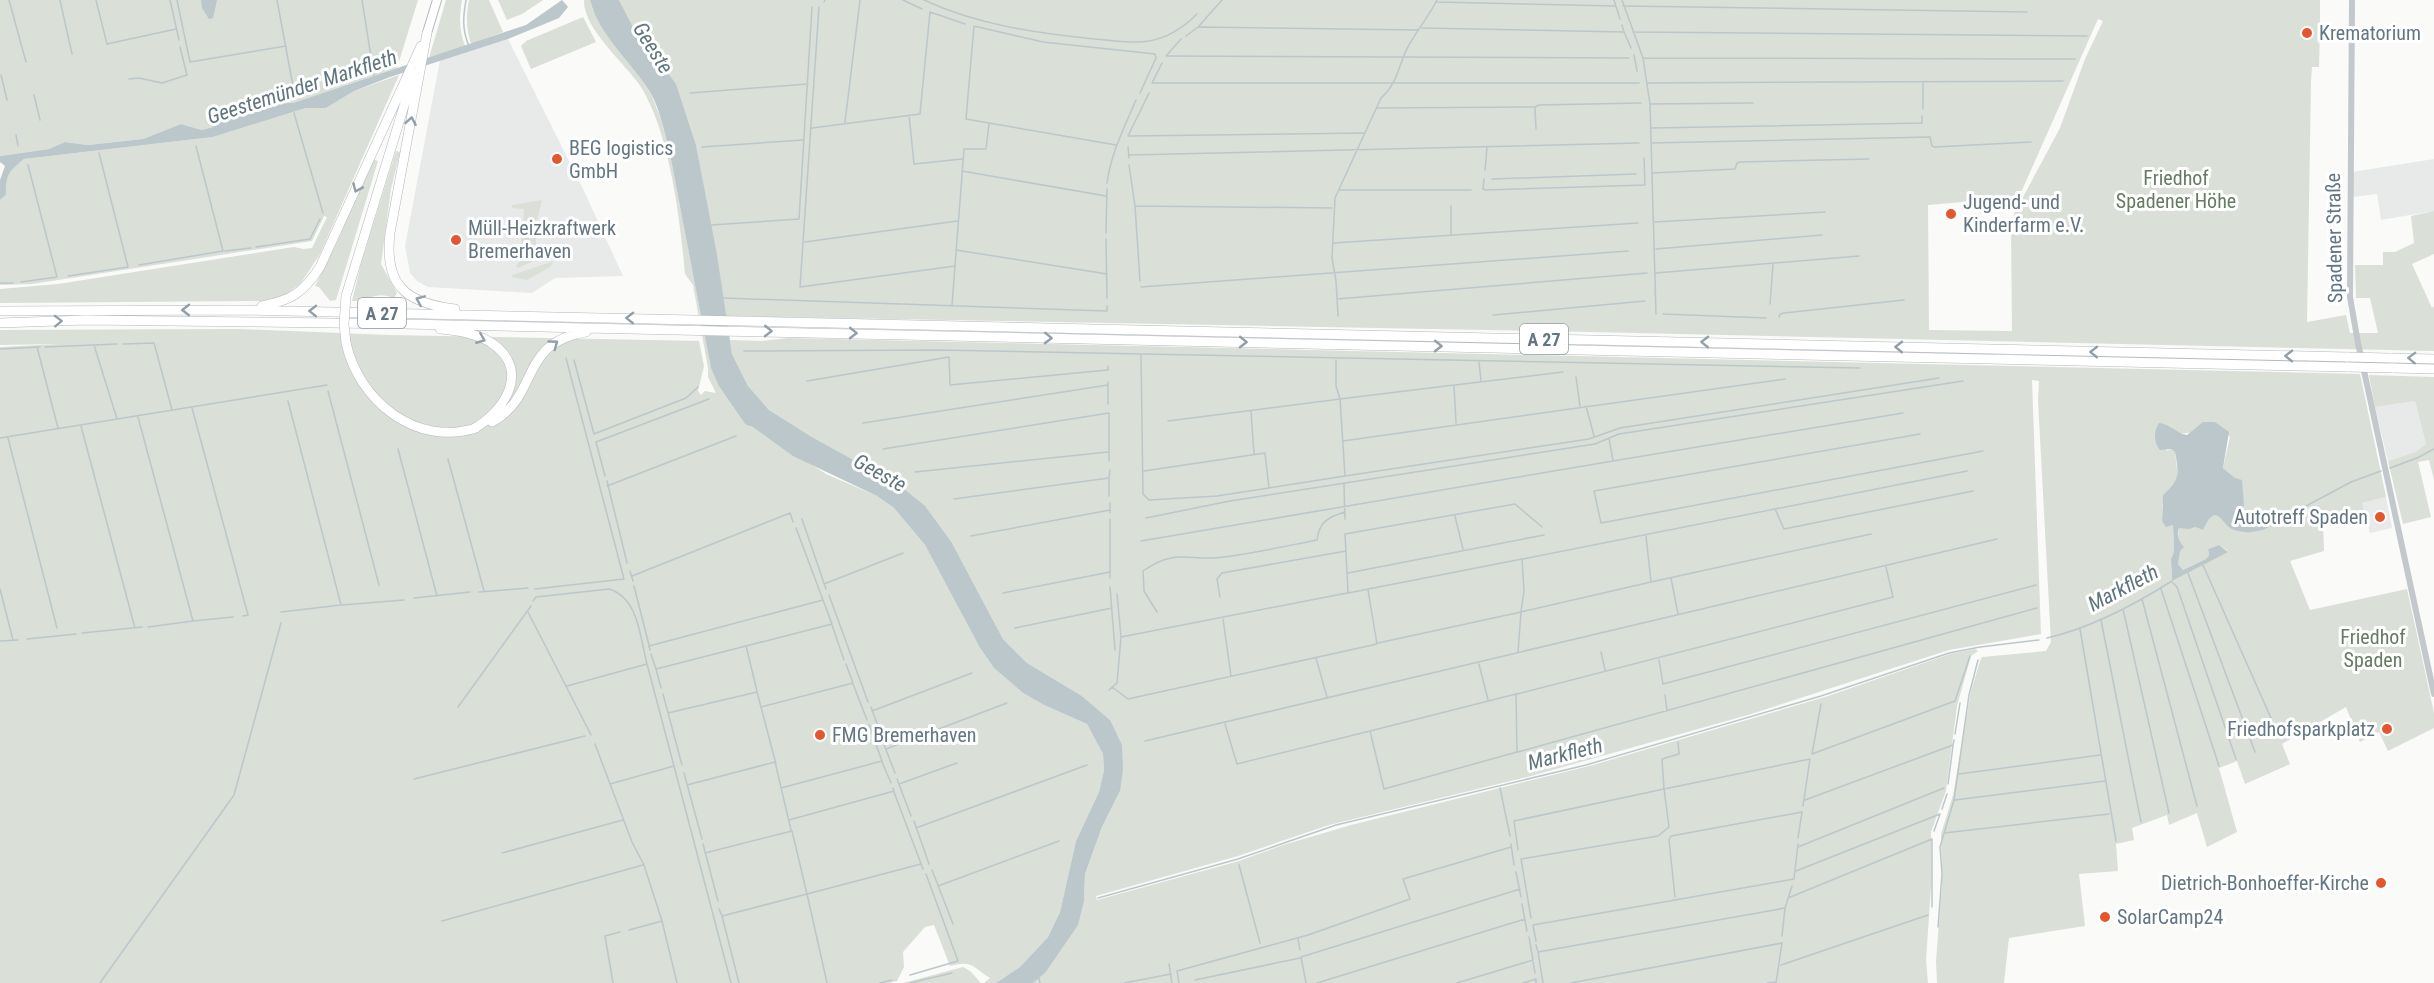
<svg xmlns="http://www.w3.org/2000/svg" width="2434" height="983" viewBox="0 0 2434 983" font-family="'Roboto Condensed',sans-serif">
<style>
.built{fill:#e8e9e9}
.green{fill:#dadfd7;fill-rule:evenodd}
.water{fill:#bbc7cb}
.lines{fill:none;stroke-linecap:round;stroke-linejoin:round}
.stream{stroke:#bbc7cb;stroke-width:1.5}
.trunk-casing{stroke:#b4b9bd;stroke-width:10}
.motorway-casing{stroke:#b4b9bd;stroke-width:10}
.tertiary{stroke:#c3c8cc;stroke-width:6}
.trunk{stroke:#fff;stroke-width:8}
.motorway{stroke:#fff;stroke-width:9}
.motorway-bridge-casing{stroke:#b4b9bd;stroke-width:10;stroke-linecap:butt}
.motorway-bridge{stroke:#fff;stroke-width:9}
.oneway{stroke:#939fa8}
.poi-dot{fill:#e4572e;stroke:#fff;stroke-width:2}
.labels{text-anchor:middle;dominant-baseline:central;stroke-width:6;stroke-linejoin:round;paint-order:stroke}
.shield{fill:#fff;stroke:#939fa8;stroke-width:1.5}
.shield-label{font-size:18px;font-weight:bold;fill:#657683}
.poi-label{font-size:20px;fill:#657683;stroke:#fff;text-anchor:start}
.park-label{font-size:20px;fill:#687a64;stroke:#fff}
.street-label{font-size:20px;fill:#657683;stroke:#fff}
.water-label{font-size:21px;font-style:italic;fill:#60757c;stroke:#fff}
</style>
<rect width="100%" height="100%" fill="#fafaf8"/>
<!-- built -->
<path class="built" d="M508,39l76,152 39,85 -68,2 -23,15 -104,-6 -11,-6 -7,-8 -5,-27 35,-186z
M2434,159v52l-53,9 -4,-26 -25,3v-25z
M2415,401l11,43 -11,8 -27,9 -13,-54z
M2386,497l6,31 -22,5 -8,-30z"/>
<!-- green -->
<path class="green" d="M0,0h418l-21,68 -104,35 -46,12 -15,-4 -19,16 -11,3 -21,-6 -38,15 -55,6 -23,-3 -16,7 -49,7z
M446,0h16c-3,17 -3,30 3,46l-36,12z
M469,0h20l14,32 -32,12c-5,-15 -5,-29 -2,-44z
M498,0h45l-21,14 -15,6z
M584,0h6l2,8 16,29 20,22 23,35 10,25 8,30 42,218 35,58 7,2 73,47 51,22 17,12 31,37 55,103 14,20 29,25 21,12 43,19 16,30 1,16 -5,22 -23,49 -16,71 -12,25 -28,30 -24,16h-12l6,-5c-18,-11 -17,-18 -40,-12l-16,-41 -9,2 -22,25 1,15 -7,14 -8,2h-889v-636l59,-3 -59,1v-15l239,-1 150,6 310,6 5,25 -6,25 3,4 4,-4 11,2 -8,-16v-9l-15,-83 -8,-11c-5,-55 -15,-140 -44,-187 -15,-23 -58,-58 -57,-87z
M619,0h1701v22l3,1v5h-3l-1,39h-7l-1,14 -4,241 39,-7 4,18h28l-8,-35h-14l-1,-33h28v-13h12l19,-9 -3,-27 23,-5v43l-22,10 20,44 2,-2v45l-889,-20 -819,-15 -30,-171 -20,-60 -43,-58zM2098,19l5,2 -18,38 -25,69 -46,86 -3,11 1,106 -83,-1 -1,-125 91,-8z
M583,17l13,25 -65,27 -10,-23 5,-5z
M399,75l-79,179 -13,20 -7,10 -15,11 -22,6 -263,2v-14l58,-5 236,-37 10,2 8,-1 15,-31 -3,-1 -12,25 -280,43 -32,1v-85l6,-5c0,-20 2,-24 18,-36l189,-22 93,-29h20l28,-17z
M396,151l4,1 -9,37 -10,75 16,29 -3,5c-19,-8 -26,4 -42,3l9,-37z
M373,159l5,2 -42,139 -6,1 -11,-14 -4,-1 22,-44z
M542,200l-6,24v23l3,12 -21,9 -2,-2 4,-5 4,-49v-3l-12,-1v-3z
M554,261l-4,6 -23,13 -15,-3v-2z
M788,338l1572,36 26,123 -24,6 5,20 -20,4 -3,-10 -21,7 1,27 -34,10 20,49 97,-21 27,124v15l-46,23 -9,-19 -19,10 -14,-35 -64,37 8,20 -45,20 -8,-23 -18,7 18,64 -30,15 -10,-34 -28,12 -2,-10 -35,13 2,12 -18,4 2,27 -39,3 6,52 -76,12 -5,45h-67l-1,-22 6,-76 -1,-51 12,-39 18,-104 9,-30 2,-4 64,-6 5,-9 -13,-241 1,-20 -7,-1 9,254 -92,16 -201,65 -217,61 -202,49 -91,31 -142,40 1,4 142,-39 44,-16 68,-20 242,-60 232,-68 125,-43 25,-5 3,2 -7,5 -14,50 -11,85 -15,41 1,41 -6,87 2,23h-895l12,-10 39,-72 1,-27 17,-47 18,-36 -10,-71 -28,-24 -55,-33 -24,-24 -51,-96 -53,-58 -87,-48 -43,-27 -21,-24 -16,-32 -2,-14 31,1zM2215,422l15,15 -7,31 12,10 6,32 16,16h6c-37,15 -30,-9 -49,-11l-5,4 -6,11 -8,-3 -16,1c-2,7 0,26 -1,36l5,6 23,-11 3,-4 -1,-6 11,-4 9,6 -56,30 -1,-22 3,-7 -1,-27 -11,-4v-17l16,-26 -3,-26 -4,-3 -5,2 4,-24c14,14 30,1 45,-5z
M2369,375l65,2v103l-5,-20 -11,2 13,55 -28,7 -15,-63 27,-9 11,-8 -11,-43 -40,6z
M963,967l7,4 11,12h-78z"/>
<!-- water -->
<path class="water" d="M201,0h16l-4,18 -4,1 -7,-11z
M562,0l6,7 -9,11 -51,21 -118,38 -36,14 -28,17h-20l-93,29 -189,22c-16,13 -18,16 -18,36l-6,5v-20l5,-14 -5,-4v-6l49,-7 16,-7 23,3 55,-6 38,-15 21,6 11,-3 19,-16h10l5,4 6,-2 9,-9 31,-1 233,-78z
M590,0h29l14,27 43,57 20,61 21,110 15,99 16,32 21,24 43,27 87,48 26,21 27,37 51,96 24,24 55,33 28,24 12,25 1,24 -3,22 -18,36 -17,47 -1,27 -6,24 -33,48 -12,10h-37l24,-16 28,-30 12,-25 16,-71 23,-49 5,-22 -1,-16 -16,-30 -43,-19 -21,-12 -29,-25 -14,-20 -55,-103 -31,-37 -17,-12 -84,-40 -40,-29 -7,-2 -27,-39 -8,-18 -42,-219c-5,-18 -9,-40 -19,-57 -18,-30 -51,-56 -60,-92z
M2203,422h12l14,10 -6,36 12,10 7,2 2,26 -3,4 16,16h6l1,3c-10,4 -20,4 -30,1 -9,-3 -11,-14 -20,-15l-5,4 -6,11 -8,-3 -6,2 -10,-1c-3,7 0,14 5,19l-4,4 -2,13 5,6 23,-11 3,-4 -1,-6 11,-4 9,7 -56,29 -1,-22 3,-7 -1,-27 -7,2 -4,-6 1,-26c17,-15 16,-21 12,-43l-4,-3 -11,1c-6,-7 -7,-18 -1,-27 11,1 17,10 28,12z"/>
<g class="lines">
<!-- stream -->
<path class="stream" d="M9,0l17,62
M60,0l12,54
M96,0l11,44 69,-15
M170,0l9,40
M177,0l13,62 96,-16
M277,0l16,86
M362,0l12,76
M466,0c-3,17 -4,30 3,46
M903,0l19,9
M924,0c54,25 112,33 170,39 18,1 38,5 55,2 18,-3 35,-14 48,-27
M1614,0l6,19
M1622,0l21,58 7,46 6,210
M824,2l1,-2
M1437,2l179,4
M1623,6l404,6
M819,7l-19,280 155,-21
M1199,26l23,-26
M1422,28l202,4 -2,-7
M1624,32l7,16
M1633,32l454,4
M1186,36l12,-9 221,3
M1167,55l14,-16
M1634,55l3,16
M1166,56l463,2
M1643,58l432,1
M1162,63l-10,20h487
M1,75l6,25
M129,79l10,-1 23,5 25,-8 -7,-28
M1647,83l416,-2
M690,93l118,-9
M1149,93l-21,43 236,-3
M34,95l6,25
M1650,104l103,-1
M1377,108l158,-1 4,-2 102,-2
M1535,108l1,21
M1923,109v-26
M294,113l29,100
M909,115l5,49 48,-5
M845,122l15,-122
M812,128l108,-14 10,-102 35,12
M1652,128l270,-5v-7
M16,135l2,11
M1651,143l279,-6 2,9 3,1 96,-5
M1116,145l-150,-26 8,-93 69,16 112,12 1,4 -16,35
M702,147l101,-7
M1128,147l1,11
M1129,155l510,-12
M1129,165l6,41 5,75
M1485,170l2,-23
M962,171l144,25
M1652,173l83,-4 2,-6 3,-1 129,-3
M1484,179l-1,10 3,1 159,-5 -1,-27
M1492,179l144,-5
M1107,183c4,-30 17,-55 29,-83
M1340,190h131
M1135,206l197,2
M1655,222l170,-10
M711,225l88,-6 13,-212
M1106,233l1,-44
M1451,234v-28
M1106,239l1,59
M805,242l152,-21
M1334,243l304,-20
M256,247l54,-8 10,-20
M1656,249l166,-14
M956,250l151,24
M225,251l26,-3
M139,265l84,-14 -27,-105
M1656,273l203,-17
M68,276l60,-9 -29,-114
M21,282l36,-5 -29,-112
M0,283h13
M1141,287l487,-36
M723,298l384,13v-5
M1337,299l310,-26
M1770,304l3,-40
M952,305l12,-156h22l3,-25
M1663,314l103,4
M1493,315l152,-14
M1338,316l-2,-35 -4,-23 3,-60 46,-100c18,-16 17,-34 28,-53 9,-16 20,-29 28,-45
M1779,317l1,-3 4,-1 120,-13
M123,344l31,-1 18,67
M94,345l23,74
M37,347l21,81
M45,347l72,-3
M0,349l40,-2
M744,351l193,-1 923,18
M1141,355l2,139 6,6 68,-4 128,-20
M574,360l20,74 92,-36 12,-11
M1336,360v26l4,13 114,-14 2,38
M1479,362l2,19
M1576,377l4,29
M807,381l142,-24 1,28 158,-15v-4
M1455,385l108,-13
M328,391l51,194
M1108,404v-22
M1586,406l8,30
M192,408l56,207 -5,1
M1251,411l3,43
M138,417l55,204 -45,6
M1168,421l172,-22 5,77 244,-37 31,-11 319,-50
M863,423l245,-38
M81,426l54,202
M1920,434l-326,57 7,32 382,-72
M0,438l327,-53
M8,438l49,190
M1609,438l4,23 290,-48
M1343,441l442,-62
M398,449l39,147
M883,449l226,-36v48
M448,459l36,132
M2390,468l27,-10 17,-9
M1144,471l121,-18 4,35
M915,472l193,-20
M605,476l-9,-34 113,-43
M607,481l20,82
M1344,484l1,35
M607,486l129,-50
M1109,496v-17
M954,499l155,-21 1,-8
M1775,509l9,20 189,-38
M1110,513v-10
M1455,516l8,33
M1146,518l84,-17 365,-57 24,-10 344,-53
M802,519l24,70
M1542,527l-27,-23 -170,30 3,59 174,-34 2,32 -3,21 130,-30
M796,528l27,72
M2263,529l88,-47 30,-11
M971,536l139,-26
M1646,536l5,46 220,-48
M1141,541l472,-80
M1523,559l444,-88
M2203,565l76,171
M630,571l3,10
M1348,573l196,-38
M2188,573l67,179
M632,576l158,-63 3,9
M1110,578v-59
M1671,578l7,36
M2173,583l4,4 59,172
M824,584l79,-31
M634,586l15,59
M1110,587l5,63
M0,589l13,51
M535,589l89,-10 -58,-221
M2161,589l58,177
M479,592l49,-4
M1003,593l107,-21
M829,595l39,107
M1220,597l-3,-18 5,-6 124,-22
M414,598l56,-6
M2142,599l55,207
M533,601l3,-4 73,-8c30,9 31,49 38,75l-80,22
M342,605l62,-5
M2123,609l46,204
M281,612l60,-7 -53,-204
M528,612l63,123
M1157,612l-13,-21 -1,-20c34,-24 46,-9 81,-14 31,-4 62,-11 93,-17 2,-18 11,-23 28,-28
M1223,619l8,57
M2101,620l40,202
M193,621l40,-4
M832,625l12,35
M1015,628l97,-20
M2080,629l36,212
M82,633l60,-6
M1121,637l226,-44
M2047,638c44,-10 87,-33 125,-57
M27,639l49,-5
M0,641l18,-1
M1378,643l143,-31 -3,40
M650,650l-1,-4 174,-46 9,24 -86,22
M1601,652l4,18
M651,654l5,15
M1316,658l11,39
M1659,660l4,24 373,-99
M1479,664l9,36
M853,684l14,36
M1112,687l16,12 249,-55 -9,-54
M661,688l-5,-19 90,-23 11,45
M1109,690l8,-7 4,-46 -4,-43
M663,694l19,71
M1517,694l376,-97 -7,-30
M1665,695l2,16
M1821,704l-9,50 143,-53 15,-45
M458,707l73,-101
M761,707l92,-24 -7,-19
M871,707l11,30
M872,711l100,-38
M668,713l89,-21 19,72
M1225,724l12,40 133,-33 14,58 133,-37 -1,-58 -146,37
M1955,734l5,-31
M1145,741l852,-202
M883,742l12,31
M1678,742l1,12 -17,5 2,30 146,-30 -7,47
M595,744l37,98 12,23 18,56 15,62
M886,749l121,-46
M1518,752l519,-144
M882,762l9,21
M674,766l57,217
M684,773l18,66
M1959,774l141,-19
M414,779l171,-43
M897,779l14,37
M610,784l64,-18 -27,-102
M899,784l58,-21
M1948,784l5,-38
M687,785l88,-23 16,68
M781,788l101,-27 -13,-36
M1500,788l10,48
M894,792l29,77
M1805,800l148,-55 1,-5
M1955,800l150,-19
M1942,809l5,-15
M789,820l105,-29 -1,-3
M914,821l15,43
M916,828l171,-63
M1944,833l165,-19
M703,844l15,57
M1511,844l3,21
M1798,847l146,-59
M1518,850l-4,-29 150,-32 5,38 -11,9 -137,23 10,59
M502,853l121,-33
M705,853l87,-22 15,63 114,-30
M1239,865l21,78
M932,870l21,54
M1796,871l144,-57 -6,17
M1516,872l5,25
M938,886l121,-45
M1675,897l-6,-57 2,-4 131,-24 -4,26
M1098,898l140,-39 98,-34 250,-60 235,-69 128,-43 31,-6 59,-7
M1788,898l144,-59v68
M1522,904l5,27
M1785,908l7,-22
M719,909l3,7
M442,921l201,-56
M1938,927l4,-53 -2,-27 14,-47 15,-105 9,-35
M629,930l33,-9
M1298,939l2,11
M1536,941l-3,-16 261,-46 4,-35
M1536,945l2,7
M1533,962l2,11
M1169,964l3,19
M1781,965l147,-50
M910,975l48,-14 -32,-87
M1039,978l1,5
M1195,980l105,-22
M100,983l134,-188 47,-172
M613,983l-8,-47 15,-4
M739,983l-17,-67 85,-22 20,89
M880,983l12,-3
M910,983l42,-10
M1124,983l47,-9
M1179,983l-2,-12 131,-36 102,-36 -7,-20 108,-32
M1306,983l-5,-26 219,-68
M1317,983l208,-64
M1457,983l76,-23 -4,-23
M1523,983l13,-4v4
M1543,983l-5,-31 247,-44 -3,28
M1571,983l211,-40 -6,40
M1767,983l8,-1"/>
<defs>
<path id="trunk" d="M427,33l10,-33"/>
<path id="motorway" d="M427,33l-37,200c-6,52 15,70 65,76
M346,296l68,-223
M262,306c30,-6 41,-13 58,-39l101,-221
M0,311l245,-1 2103,47
M0,323l86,-3 322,4
M404,324l1944,43
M440,329c18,2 38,4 53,15 38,27 11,68 -20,85
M346,343c13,58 70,104 130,85
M2390,358l44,1
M2392,368l42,1
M492,422c48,-26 26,-79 94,-90"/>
</defs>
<!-- trunk casing -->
<use href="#trunk" class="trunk-casing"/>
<!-- motorway casing -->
<use href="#motorway" class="motorway-casing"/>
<!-- tertiary -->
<path class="tertiary" d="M2352,0l-2,297 8,46 76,351"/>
<!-- trunk -->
<use href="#trunk" class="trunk"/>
<!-- motorway -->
<use href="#motorway" class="motorway"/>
<defs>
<path id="motorway-bridge" d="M346,343l-2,-19 2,-28
M2348,357l42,1
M2348,367l44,1"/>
</defs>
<!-- motorway-bridge casing -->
<use href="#motorway-bridge" class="motorway-bridge-casing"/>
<!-- motorway-bridge -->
<use href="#motorway-bridge" class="motorway-bridge"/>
</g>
<!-- one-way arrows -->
<defs><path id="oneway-chevron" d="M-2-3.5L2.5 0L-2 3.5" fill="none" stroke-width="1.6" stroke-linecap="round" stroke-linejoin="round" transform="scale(1.5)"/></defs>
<g class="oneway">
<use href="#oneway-chevron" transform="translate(411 121) rotate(-80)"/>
<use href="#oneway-chevron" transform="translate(357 188) rotate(114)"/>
<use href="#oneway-chevron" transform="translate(420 300) rotate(-157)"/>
<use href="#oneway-chevron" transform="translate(186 310) rotate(-180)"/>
<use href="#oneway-chevron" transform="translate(313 311) rotate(-179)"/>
<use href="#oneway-chevron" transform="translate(630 318) rotate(-179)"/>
<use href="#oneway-chevron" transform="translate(58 321) rotate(-2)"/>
<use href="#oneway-chevron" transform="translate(768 331) rotate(1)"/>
<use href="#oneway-chevron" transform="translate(853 333) rotate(1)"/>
<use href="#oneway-chevron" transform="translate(1048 338) rotate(1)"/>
<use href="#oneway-chevron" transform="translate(481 339) rotate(22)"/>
<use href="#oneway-chevron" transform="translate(1243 342) rotate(1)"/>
<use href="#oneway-chevron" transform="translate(1705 342) rotate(-179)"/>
<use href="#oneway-chevron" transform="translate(554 344) rotate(-36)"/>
<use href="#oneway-chevron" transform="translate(1438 346) rotate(1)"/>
<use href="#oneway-chevron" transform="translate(1899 347) rotate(-179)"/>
<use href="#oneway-chevron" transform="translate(2094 352) rotate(-179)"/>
<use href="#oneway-chevron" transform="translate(2289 356) rotate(-179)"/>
<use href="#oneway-chevron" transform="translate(2412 358) rotate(-178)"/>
</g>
<!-- markers -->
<g class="poi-dot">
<circle cx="2307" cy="33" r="6"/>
<circle cx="557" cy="159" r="6"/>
<circle cx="1951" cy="214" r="6"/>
<circle cx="456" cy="240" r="6"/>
<circle cx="2380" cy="517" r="6"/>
<circle cx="2387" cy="729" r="6"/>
<circle cx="820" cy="735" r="6"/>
<circle cx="2381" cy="883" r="6"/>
<circle cx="2105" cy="917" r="6"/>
</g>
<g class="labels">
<!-- shield labels -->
<g class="shield">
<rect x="358" y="298" width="48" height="30" rx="4.5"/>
<rect x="1520" y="324" width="48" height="30" rx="4.5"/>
</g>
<g class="shield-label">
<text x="382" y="313">A 27</text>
<text x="1544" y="339">A 27</text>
</g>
<!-- poi labels -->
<g class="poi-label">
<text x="2319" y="33">Krematorium</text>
<text x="569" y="148">BEG logistics<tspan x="569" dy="23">GmbH</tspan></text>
<text x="1963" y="202">Jugend- und<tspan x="1963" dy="23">Kinderfarm e.V.</tspan></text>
<text x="468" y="228">Müll-Heizkraftwerk<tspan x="468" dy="23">Bremerhaven</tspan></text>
<text x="2368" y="517" text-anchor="end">Autotreff Spaden</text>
<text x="2375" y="729" text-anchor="end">Friedhofsparkplatz</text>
<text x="832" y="735">FMG Bremerhaven</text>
<text x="2369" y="883" text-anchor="end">Dietrich-Bonhoeffer-Kirche</text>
<text x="2117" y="917">SolarCamp24</text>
</g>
<!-- park labels -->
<g class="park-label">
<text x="2176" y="178">Friedhof<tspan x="2176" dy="23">Spadener Höhe</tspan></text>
<text x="2373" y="637">Friedhof<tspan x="2373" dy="23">Spaden</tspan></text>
</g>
<!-- street labels -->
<g class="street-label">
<text transform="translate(2334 238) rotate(-91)">Spadener Straße</text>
</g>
<!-- water labels -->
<g class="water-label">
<text transform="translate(653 48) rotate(58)">Geeste</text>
<text transform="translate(302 87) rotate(-18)">Geestemünder Markfleth</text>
<text transform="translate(880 473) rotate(29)">Geeste</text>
<text transform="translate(2123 588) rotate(-28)">Markfleth</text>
<text transform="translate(1565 754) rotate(-14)">Markfleth</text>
</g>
</g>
</svg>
